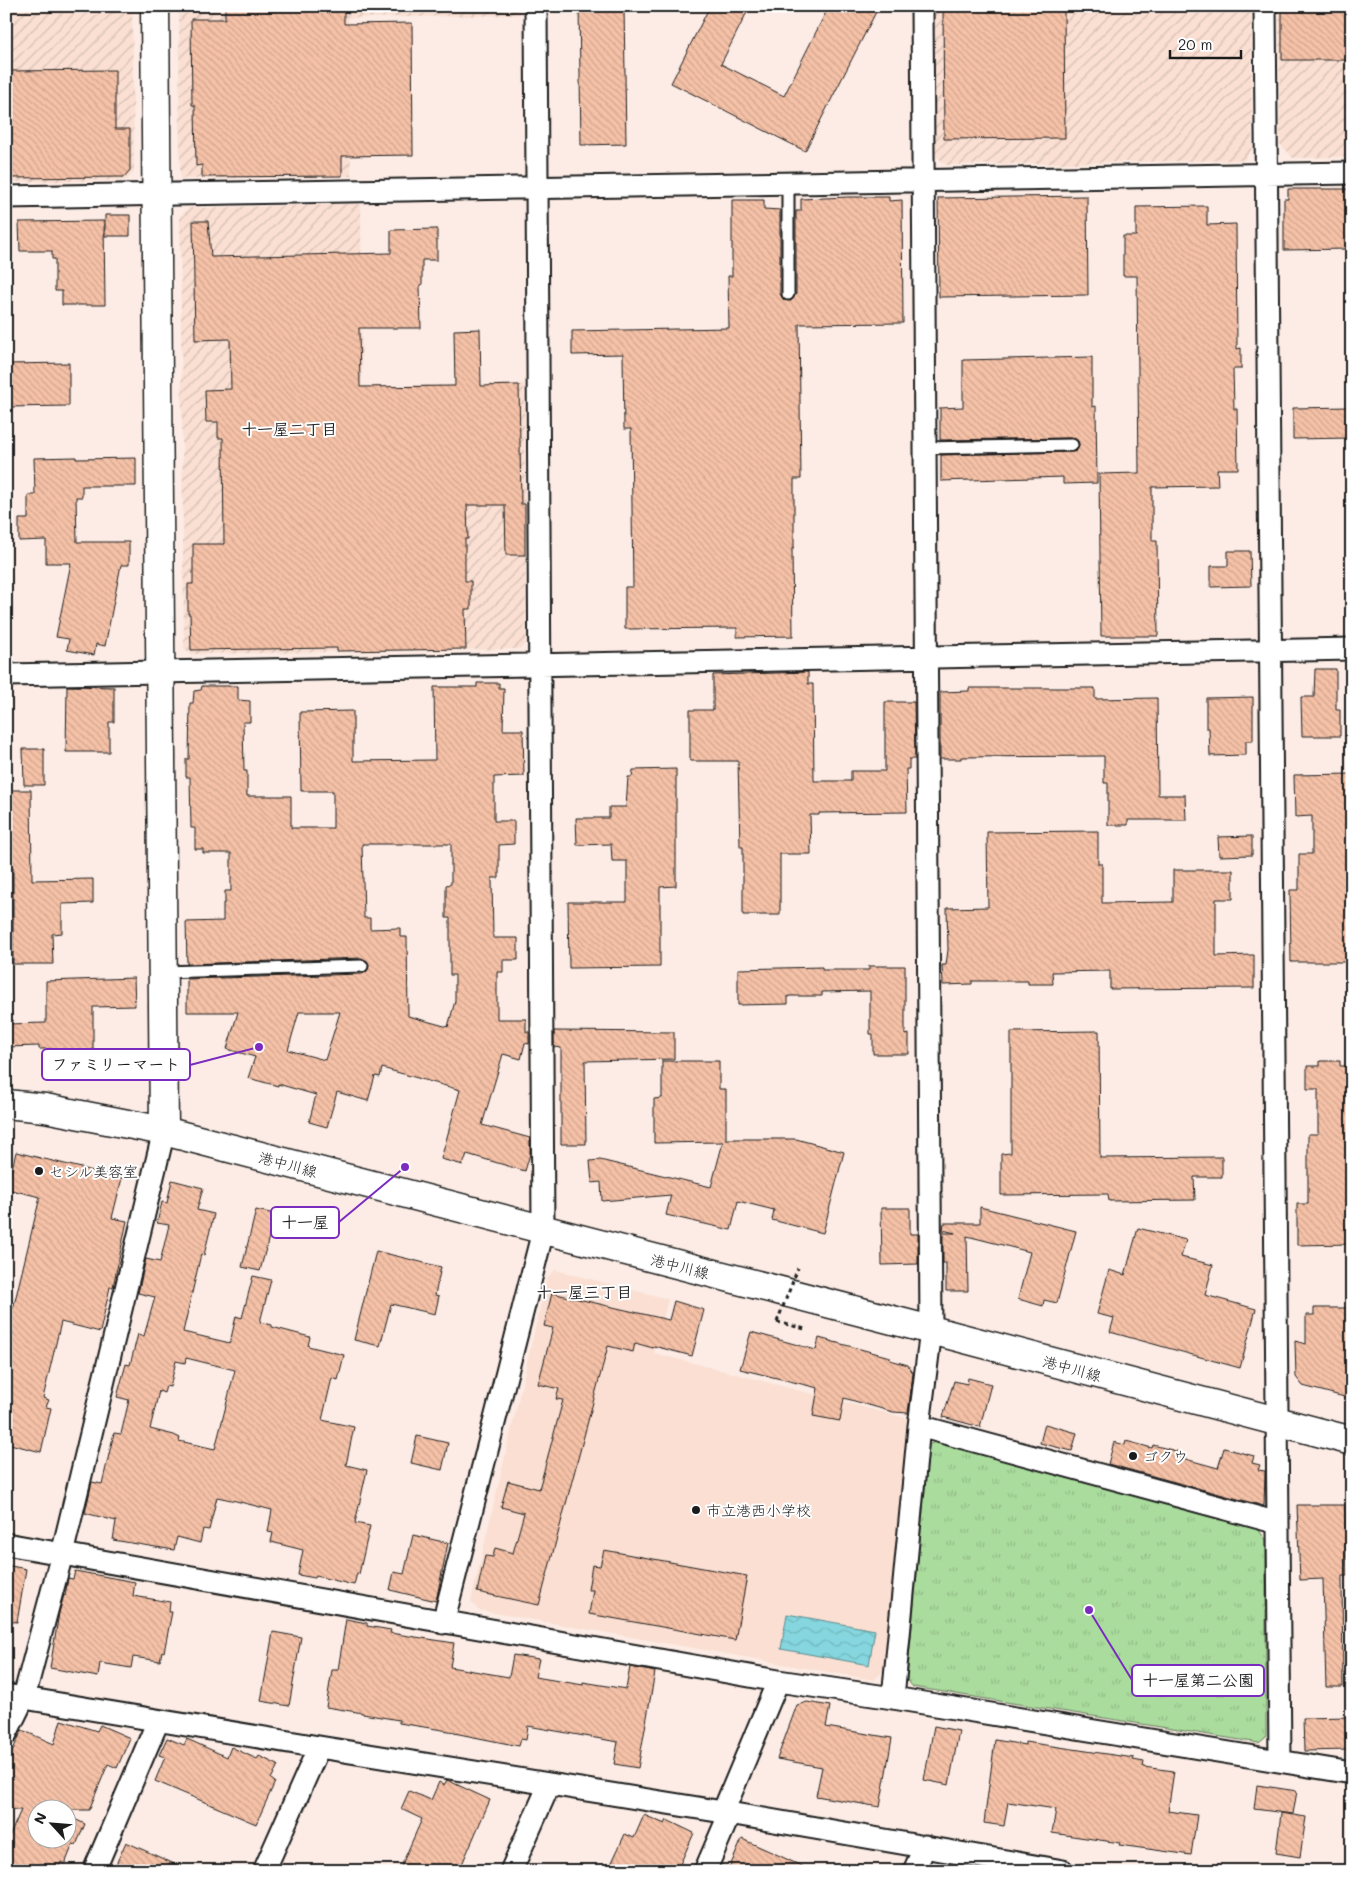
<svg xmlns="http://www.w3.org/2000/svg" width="1358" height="1877" viewBox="0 0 1358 1877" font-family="Mali,'Klee One',sans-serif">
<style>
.built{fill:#fadfd2}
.industrial{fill:url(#industrial-furrows)}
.park{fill:url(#park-tufts);stroke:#637c5c}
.water{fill:url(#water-waves);stroke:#5b8c90}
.building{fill:url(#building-back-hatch);stroke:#1c1c1c;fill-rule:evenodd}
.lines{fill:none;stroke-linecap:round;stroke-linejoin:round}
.service-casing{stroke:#1c1c1c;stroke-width:15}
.minor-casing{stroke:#1c1c1c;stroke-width:25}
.tertiary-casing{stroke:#1c1c1c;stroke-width:31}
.secondary-casing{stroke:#1c1c1c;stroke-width:31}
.path{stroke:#1c1c1c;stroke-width:3;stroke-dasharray:4 4;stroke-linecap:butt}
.service{stroke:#fff;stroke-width:11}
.minor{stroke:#fff;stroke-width:21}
.tertiary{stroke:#fff;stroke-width:28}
.secondary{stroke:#fff;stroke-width:28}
.path-bridge{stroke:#1c1c1c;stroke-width:3;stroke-dasharray:4 4;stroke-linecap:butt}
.poi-dot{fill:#1c1c1c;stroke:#fff;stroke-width:2}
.labels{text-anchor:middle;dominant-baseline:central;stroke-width:4;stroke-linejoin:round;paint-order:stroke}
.street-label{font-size:15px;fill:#1c1c1c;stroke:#fff}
.poi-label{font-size:15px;fill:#1c1c1c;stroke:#fff;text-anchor:start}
.neighbourhood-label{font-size:16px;font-weight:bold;fill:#1c1c1c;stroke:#fff}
.leader{fill:none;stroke:#7b2cbf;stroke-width:2}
.callout-dot{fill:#7b2cbf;stroke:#fff;stroke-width:2}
.callout{fill:#fff;stroke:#7b2cbf;stroke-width:2}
.callout-label{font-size:16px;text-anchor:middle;font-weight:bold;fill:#1c1c1c}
</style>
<defs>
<pattern id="industrial-furrows" width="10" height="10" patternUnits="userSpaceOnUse" patternTransform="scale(1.25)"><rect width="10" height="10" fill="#fadfd2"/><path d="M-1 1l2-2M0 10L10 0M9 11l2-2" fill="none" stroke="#d6bfb4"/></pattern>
<pattern id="park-tufts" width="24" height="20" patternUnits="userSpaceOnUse" patternTransform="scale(1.25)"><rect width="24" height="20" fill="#aadc9d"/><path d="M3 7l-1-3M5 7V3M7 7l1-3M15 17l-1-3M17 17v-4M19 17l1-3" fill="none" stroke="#92bc87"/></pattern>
<pattern id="water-waves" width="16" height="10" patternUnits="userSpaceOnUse" patternTransform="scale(1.25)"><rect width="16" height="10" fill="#85d6de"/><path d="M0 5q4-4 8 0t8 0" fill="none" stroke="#72b7be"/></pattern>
<pattern id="building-back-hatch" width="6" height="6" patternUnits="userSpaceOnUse" patternTransform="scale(1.25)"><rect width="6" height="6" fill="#f5c1a7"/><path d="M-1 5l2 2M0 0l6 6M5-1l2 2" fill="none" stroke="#d1a58f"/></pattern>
</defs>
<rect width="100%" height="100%" fill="#fcece5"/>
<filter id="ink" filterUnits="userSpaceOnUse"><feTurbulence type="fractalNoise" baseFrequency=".02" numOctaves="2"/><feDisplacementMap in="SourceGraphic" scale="10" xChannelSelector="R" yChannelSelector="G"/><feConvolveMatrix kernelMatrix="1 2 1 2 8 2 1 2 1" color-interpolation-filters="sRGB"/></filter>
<g filter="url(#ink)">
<!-- built -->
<path class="built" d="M555,1270l113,29 -14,54 255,66 -25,251 -10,10 -396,-70 -7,-9 76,-323z"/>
<!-- industrial -->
<path class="industrial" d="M6,6h126l2,165 -7,9 -121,2z
M179,6h341v9l-172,3 3,158 -171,3z
M934,6h317l1,143 -8,11 -298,5 -11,-10z
M1279,6h73v151l-59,1 -13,-14z
M361,204l1,182 162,-2 2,260 -7,5 -328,5 -7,-6 -4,-432 9,-8z"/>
<!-- park -->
<path class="park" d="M940,1439l315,86 11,15v197l-7,6 -346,-56 -6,-7 22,-235z"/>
<!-- water -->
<path class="water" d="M787,1614l88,16 -6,35 -88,-16z"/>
<!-- building -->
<path class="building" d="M225,6h119v18l68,-1 1,132 -71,1v20l-140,1v-12l-6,1 -1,-61h-3l-1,-86h34z
M579,6h45l2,138 -45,1z
M710,6h40l-29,58 63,32 45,-90h50l-74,145 -134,-68z
M943,6h121l1,132 -121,1z
M1282,6h70v54h-70z
M115,70v59h15v41l-6,7 -118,1v-107z
M1288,189h64l-2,60 -66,1v-51h4z
M1087,196l1,99 -149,2 -1,-99z
M848,197h41v4l13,-1 1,123 -104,1 2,155h-7v69h-2l1,88 -56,1v-9l-112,1v-42h8l-2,-158h-7l-1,-75 -51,1v-24l157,-3 -1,-52h4v-76h32v9l16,1v84l4,6 7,1 5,-7v-83h5v-12z
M1207,206v19l29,-1 1,125 4,-1v21h-8l1,40h3l1,60h-21l1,17 -66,1v54h5l1,95h-57l-2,-162 40,-1 -2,-197h-14v-40h13v-29z
M105,215h25v21h-25z
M104,221l1,84h-43v-14h-7v-32h-3v-8h-32l-1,-29z
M193,221h15l3,36 180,-4v-23l46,-1v31h-15v25h-2l1,43h-62l1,59 95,-1 -1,-56 26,-1 1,57 38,-1 2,119h4v51h-19l-1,-50h-38l1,34h-3v42h6v28h-6l1,40 -129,2v-3l-146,2 -1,-36h-2v-30h5v-40h31l-1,-106h-5v-16h-12l-1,-32 26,-1 -1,-50 -35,1z
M1092,357v50l4,-1 1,77 -34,1v-7l-122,4v-26l131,-3 4,-1 3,-6 -1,-4 -6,-3 -132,2v-32l23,-1v-47z
M69,363v43l-63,1v-43z
M1350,407v6h2l-2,25 -57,1v-31z
M76,457v2l60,-1v28h-54v11h-6l1,45h52v23h-8l-16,81 -9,-2 -2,11 -27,-5 2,-11 -13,-2 15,-74h-25v-23l-27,1v-22h9v-24h7l-1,-37z
M1228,551h22l1,35 -40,1v-21h17z
M1315,669h21v41h4v26h-38l-1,-39h13z
M808,672v12h5l1,97h37v-10h34v-69h29l1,57h-6v10h-3l1,43 -88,1v2h-9l1,39h-31v61h-37v-68h-3l-2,-86h-48v-51h23v-35z
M477,683h22v5h5l-1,42h20l1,46 -30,1v44h20v23l-15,1v33h-7l1,60h25v22h-15v12h-6v47h29v13h3v12l-4,-1 -4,16 -18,-5 -21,71 48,13v16l-5,17 -58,-17 -4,11 -22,-6 19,-69 -78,-22 -2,9 -5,-1 -7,25 -31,-9 -10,35 -18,-5 7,-27 -38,-11v2l-30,-8 7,-21 -28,-8 11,-37h-51v-33l175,-5 4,-2 3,-6 -1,-4 -6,-4 -175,6 -1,-42 37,-1v-18h2v-12h6v-38h-28v-4h-8v-21h-4l-1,-51h-4v-18h3l1,-56h3l1,-12 7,-1 1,-4h36v14l12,1v21h-7l1,49h3v25h44v32h42v-37h-32l-1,-79 53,-1v50l82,-1 -1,-73h43zM362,844h89v40l-5,1v33h4v57h5v26l-7,26 -40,-11 -1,-79h-7v-9l-30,1v-11h-6zM299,1012h41l-15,48 -37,-10z
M67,686l47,1v35h-5v30h-43z
M969,688h126v11l62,-1 1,97h27l1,25h-58v5h-20v-42h-4v-27l-143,1v2h-21v-67l29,-1z
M1253,697v44h-7v14l-36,1 -1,-28h-3v-30z
M23,749h21v36h-20z
M676,769v117l-16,1v80l-91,1 -1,-66h59v-41h-15l-1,-17 -34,1 -1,-27h33v-11h17l2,-30h4l1,-7z
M1352,774v21h-5v59l1,35h4v73h-61l-1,-72h9v-36h13v-38l-17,1 -1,-42z
M6,790h25l1,90 61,-1v24l-31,1v29l-10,1 1,30h-40v-96l-7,1z
M1098,831v33h4v39l71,-1v-32h60v29h-17v57l38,-1v33l-144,1v-18l-58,1 1,12h-25v-3h-56v3l-29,1 -1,-20h4l2,-15 -1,-42 41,-1 -1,-75z
M1252,836v19l-33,1 -1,-19z
M869,966h36v69l4,-1v20h-36v-20h-3v-43l-48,1v4h-34v8l-50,1v-36l84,-2v3h47z
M134,978l1,28 -42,1v43h31v27l-60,1v-29h-25v-3l-33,1v-23l40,-1v-42z
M554,1031l120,1v27l-89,2 1,83h-25v-96l-7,-1z
M1099,1031l1,127 122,-1v20h-28l1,23 -86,1 -1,-7 -107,1v-41l10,-1v-121z
M662,1061h57v28h7v50h70l48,13 -21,81 -51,-13 2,-10 -36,-9 -7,29 -65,-15 5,-20 -69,6 -1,-19 -9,1 -2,-22 10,-1 111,27 12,-45 -69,1v-44l8,-1z
M1320,1061h20v5h12v178l-55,1v-41h11v-70h10v-45h-11v-23h13z
M16,1152l106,26 -10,40 15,3 -14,66h-3l-10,45 -39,-10 -18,76 6,2 -3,7 5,1 -10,44 -35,-9v-85l7,-26 -7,-1v-7l4,-16 3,1 27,-112 -33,-8z
M172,1180l31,8 -6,22 17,4 -10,41 -3,-1 -18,78 47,11 6,-27 6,2 11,-42 18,4 -11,42 12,3v2l38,10 -2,9 36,9 -6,25 -6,-2 -10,42 32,7 -8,38 21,5 -12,53 15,3 -11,48 -2,-1 -3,12 -38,-9 -1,2 -17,-3 5,-25 -32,-8 2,-9 -5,-1 4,-22 -36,-9 -19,-4 -8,33 -6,-1 -3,14 -23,-6 -3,13 -61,-10 3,-19 -31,-8 7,-31 10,2 12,-51 7,1 8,-34 -12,-3 9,-33 4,1 8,-31 6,2 11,-39 -17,-4 8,-34 14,3 9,-37 -12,-2 5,-21 5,1zM186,1358l49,12 -20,79 -36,-8 1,-3 -6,-3 -24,-6 9,-38 5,2 2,-7 4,1 6,-26 9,2z
M980,1207l96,24 -19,72 -13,-3 -1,6 -25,-7 12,-47 -63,-16 1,55h-22v-28h-3v-30h12l-12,-3 1,-7h36z
M881,1208h29v26h8v30l-36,1z
M256,1210l19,4 -15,57 -18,-4z
M1138,1228l48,12 -5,17 32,8 -8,30 51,14 -16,59 -130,-36 4,-14 -17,-4 12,-44 16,5z
M376,1251l65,16 -6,28 4,1 -4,18 -44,-10 -11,42 -26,-6z
M552,1293l117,27 5,-19 30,9 -12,46 -38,-10 -1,2 -18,-5 -2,9 -25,-6 -69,259 -62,-13 8,-36 8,1 2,-9 18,5 11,-40 -23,-6 7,-26 31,8 24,-89 -7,-1 3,-10 -21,-5 15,-56 -9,-2z
M1314,1308h38v91l-49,-13 -7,-9 -1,-36 11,3v-29h8z
M751,1332l65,18 3,-12 71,19v3l18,5 5,8 -5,40 -15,-1 -49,-14 -4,23 -27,-5 5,-28 -78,-19z
M968,1378l23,6 -11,43 -37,-10 11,-36 13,3z
M1045,1424l32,9 -5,18 -32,-8z
M417,1436l31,7 -6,27 -31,-7z
M1126,1441l26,7 1,-3 27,7 -2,5 40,11 6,-20 30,8 -2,7 8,2 -2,5 7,1 -1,35 -156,-42 6,-22 11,3z
M1297,1505h48l2,71h-5l1,111h-17l-3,-108 -23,1z
M413,1535l35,8 -12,58 -46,-11 4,-18 10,2z
M604,1550l143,26 -12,64 -146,-26 4,-24h-5l4,-25 8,1z
M6,1565l20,4 -9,53 -11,-1z
M75,1571l60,11 -2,14 37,6 -1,10h3l-8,40 -2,-1 -2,10 -27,-4 -2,11 -31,-5 -2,14 -48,-9 9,-55 5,-18 1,1 3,-18 5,1z
M346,1619l21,4v3l24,4 -1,3 64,10 -4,24 59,10 4,-22 26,4 -4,18 48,8v-3l43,7 4,-22 25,5 -17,96 -24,-4 4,-22 -90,-16 -2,14 -5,-1 -2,7 -65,-13 1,-1 -56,-9v-3l-36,-6v-1l-37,-6 6,-37h6z
M273,1632l28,5 -12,69 -28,-5z
M807,1702l23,4 -4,21 66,11 -12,69 -64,-11 6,-29 -45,-8 20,-54z
M1348,1717l1,33 -45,1 -1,-33z
M61,1720l36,11 3,-6 30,13 -13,30 -9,-4 -19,46h-51v30h30v-24l17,8 -9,21 -3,-1 -8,20 -4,-2 -4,9h-51v-27l15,-34h-6l-9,-4v-41l16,-35 32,14z
M934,1726l25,5 -10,54 -25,-5z
M167,1738l17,7 3,-6 40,18 4,-10 26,12 2,-3 19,9 -7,14 4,3 -19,42 -101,-43 10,-24 -6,-2z
M995,1740l30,5v-3l109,16 -1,2 11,2 -1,5 31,4 -6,40 29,4 -6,40 -72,-10 1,-2 -68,-10 4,-24 -48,-7 -4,24 -20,-3z
M447,1780l43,20 -31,71h-60l23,-52 -21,-10 8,-18 22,9 8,-18 5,3z
M1257,1785l40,6 -4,23 -39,-5z
M1281,1813l25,4 -6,40 -24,-4z
M644,1815l21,9 2,-4 27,13 -17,38h-69l17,-37 9,4z
M742,1839l36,16 34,16h-84z
M126,1842l64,29h-77z"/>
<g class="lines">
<defs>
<path id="service" d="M788,294v-111
M925,448l147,-3
M163,972l199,-6"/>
<path id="minor" d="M1265,6l15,1755
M6,197l1346,-24
M6,675l1346,-26
M919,1426l359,97
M6,1544l772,137 115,17 459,75
M443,1623l100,-392 -7,-1225
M6,1695l313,52 404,65 340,59
M893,1698l26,-272 12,-96 -9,-1324
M6,1734l18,-37 38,-143 102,-423
M723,1812l55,-131
M94,1871l64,-150
M264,1871l55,-124
M511,1871l38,-86
M705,1871l25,-58
M914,1871l11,-25"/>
<path id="tertiary" d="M155,6l9,1125"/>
<path id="secondary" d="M6,1104l39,4 119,23 767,199 421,111"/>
</defs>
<!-- service casing -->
<use href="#service" class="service-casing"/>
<!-- minor casing -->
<use href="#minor" class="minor-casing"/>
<!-- tertiary casing -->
<use href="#tertiary" class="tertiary-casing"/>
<!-- secondary casing -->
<use href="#secondary" class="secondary-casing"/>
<!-- path -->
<path class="path" d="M777,1322l28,7"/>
<!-- service -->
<use href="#service" class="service"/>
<!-- minor -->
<use href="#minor" class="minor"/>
<!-- tertiary -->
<use href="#tertiary" class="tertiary"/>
<!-- secondary -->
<use href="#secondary" class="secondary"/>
<!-- path-bridge -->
<path class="path-bridge" d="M777,1322l21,-54"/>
</g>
</g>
<!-- markers -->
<g class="poi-dot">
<circle cx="39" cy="1171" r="5"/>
<circle cx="1133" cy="1456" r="5"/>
<circle cx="696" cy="1510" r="5"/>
</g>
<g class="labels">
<!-- street labels -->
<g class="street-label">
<text transform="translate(288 1164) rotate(15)">港中川線</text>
<text transform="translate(680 1266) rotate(14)">港中川線</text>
<text transform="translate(1072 1368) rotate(15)">港中川線</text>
</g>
<!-- poi labels -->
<g class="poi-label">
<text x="49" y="1171">セシル美容室</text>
<text x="1143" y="1456">ゴクウ</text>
<text x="706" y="1510">市立港西小学校</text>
</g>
<!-- neighbourhood labels -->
<g class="neighbourhood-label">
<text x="289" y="428">十一屋二丁目</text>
<text x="584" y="1291">十一屋三丁目</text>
</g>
</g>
<!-- callouts -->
<path class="leader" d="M259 1047L190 1065M405 1167L339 1222M1089 1610L1132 1680"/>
<g class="callout-dot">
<circle cx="259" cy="1047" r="5"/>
<circle cx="405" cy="1167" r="5"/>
<circle cx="1089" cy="1610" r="5"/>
</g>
<g class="callout">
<rect x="42" y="1049" width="148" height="31" rx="5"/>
<rect x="271" y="1207" width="68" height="31" rx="5"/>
<rect x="1132" y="1665" width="132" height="31" rx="5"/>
</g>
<g class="callout-label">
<text x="116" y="1070">ファミリーマート</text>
<text x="305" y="1228">十一屋</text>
<text x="1198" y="1686">十一屋第二公園</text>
</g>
<!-- margin -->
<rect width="1358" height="1877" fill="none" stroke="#fff" stroke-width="25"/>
<rect x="12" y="12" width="1333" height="1852" fill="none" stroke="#1c1c1c" stroke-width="2" filter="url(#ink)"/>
<!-- north arrow -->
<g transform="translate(52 1824) rotate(296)"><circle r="24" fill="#ffffff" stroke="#a4a4a4"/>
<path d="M0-4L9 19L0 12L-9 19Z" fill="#1c1c1c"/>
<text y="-8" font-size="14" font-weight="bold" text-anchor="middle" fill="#1c1c1c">N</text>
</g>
<!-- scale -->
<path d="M1170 50v8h71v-8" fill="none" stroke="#1c1c1c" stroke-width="2.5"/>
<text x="1178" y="50" font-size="15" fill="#1c1c1c" stroke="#ffffff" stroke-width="4" paint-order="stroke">20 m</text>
</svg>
